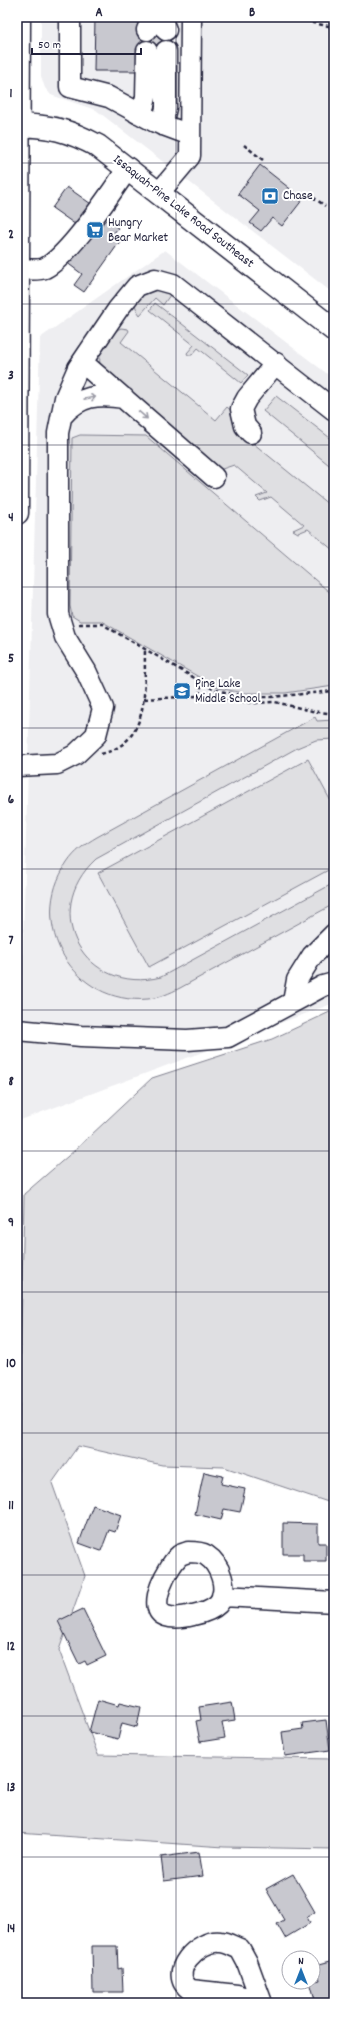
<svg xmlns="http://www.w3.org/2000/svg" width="351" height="2020" viewBox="0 0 351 2020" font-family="Dekko,sans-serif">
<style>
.built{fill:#eeeef1}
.green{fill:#dfdfe2;stroke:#80808e}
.building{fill:#c8c8cf;stroke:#22223b}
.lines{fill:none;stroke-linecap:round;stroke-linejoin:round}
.minor-tunnel{stroke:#d3d3d8;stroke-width:20;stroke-dasharray:20 10;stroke-linecap:butt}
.minor-casing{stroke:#22223b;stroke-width:23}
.major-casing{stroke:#22223b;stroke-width:25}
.path{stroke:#22223b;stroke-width:2.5;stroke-dasharray:4 3;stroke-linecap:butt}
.minor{stroke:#fff;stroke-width:20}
.major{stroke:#fff;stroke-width:22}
.oneway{stroke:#9c9ca7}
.grid{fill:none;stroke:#22223b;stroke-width:1;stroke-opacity:0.55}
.labels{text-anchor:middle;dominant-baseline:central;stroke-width:4;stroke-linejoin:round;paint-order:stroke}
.poi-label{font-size:13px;fill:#22223b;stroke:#fff;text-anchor:start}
.street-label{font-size:13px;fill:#22223b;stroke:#fff}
.neatline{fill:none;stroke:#22223b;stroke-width:1.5}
.grid-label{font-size:13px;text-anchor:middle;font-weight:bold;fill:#22223b}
</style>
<rect width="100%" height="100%" fill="#fff"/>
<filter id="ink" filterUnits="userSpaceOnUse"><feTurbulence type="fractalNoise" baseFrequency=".025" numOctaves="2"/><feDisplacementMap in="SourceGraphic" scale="8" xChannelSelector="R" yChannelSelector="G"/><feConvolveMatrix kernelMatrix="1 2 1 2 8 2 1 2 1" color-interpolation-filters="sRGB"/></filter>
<g filter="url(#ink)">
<!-- built -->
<path class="built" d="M41,17h293v277l-238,-184 -45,-15 -6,-7 -4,-12z
M165,250l169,129v624l-316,118 22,-783z"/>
<!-- green -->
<path class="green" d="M159,287l11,8 -7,10 -8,-7 -15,17c-6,-8 -6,-13 -1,-22z
M155,303l93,72 -7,8 -43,-35 -6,7h-4l-1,-2 7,-8 -44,-35z
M121,328l7,1 1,2 -8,11 95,78 11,-13 9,8 12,24 86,70v42l-26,-22 -10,4 -5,-3 11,-5 -33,-28 -11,4 -4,-4 11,-4 -33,-28 -15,5 -119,-104c-2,-16 6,-31 21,-38z
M276,396l58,45v28l-71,-58z
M80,435l66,1 188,160v90l-49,7h-41l-26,-5 -117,-67h-21l-8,-5 -2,-10 2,-168z
M315,717l2,4 17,-1v19l-18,1 -19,8 -201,111c-58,53 -11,137 65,118l173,-94v21l-154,84c-10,5 -21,10 -32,11 -74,7 -123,-75 -81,-136 8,-12 18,-19 30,-26z
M308,759l26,48v60l-185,100 -51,-94z
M334,1010v494l-110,-37 -62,-2 -84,-19 -26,37 33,93 -26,74 39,105 236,4v90l-110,-2 -207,-14v-305l7,-334 51,-44 77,-72 120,-39z"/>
<!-- building -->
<path class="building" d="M95,17h43v13h32v21l-33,20h-43z
M260,165l43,34 -21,27 -10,-8 -11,13 -11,-8 10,-12 -22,-17z
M67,187l27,19 -15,21 -27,-19z
M99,215l19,13 -5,6 8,6 -37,52 -10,-7 8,-11 -16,-12z
M204,1472l19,4 -2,8 24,5 -5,23 -16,-3 -3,11 -26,-6z
M93,1505l28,10 -6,17 -6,-2 -8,21 -22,-8z
M283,1523l35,1v19h8v18h-23v-7h-20z
M83,1609l23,47 -19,9 -2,-4 -6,3 -21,-43z
M98,1699l21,6 1,-3 21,5 -4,20 -15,-4 -4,16 -29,-7z
M232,1702l3,18 -13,2 3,16 -25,4 -4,-21 5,-1 -2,-13z
M326,1720l4,30 -45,6 -3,-24 21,-3 -1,-6z
M199,1852l4,24 -39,5 -3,-24z
M293,1874l22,38 -8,5 3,6 -25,15 -8,-14 7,-4 -18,-31z
M92,1946h25l1,23 4,-1 1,24h-30z
M334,1960v43h-18l-6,-21 10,-2 -4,-15z"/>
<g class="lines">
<!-- minor-tunnel -->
<path class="minor-tunnel" d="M153,51v-21"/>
<defs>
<path id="minor" d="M70,17v70l39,10 46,25 35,13
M161,17l5,13
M147,30l6,-13
M137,113l7,-8 2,-8 1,-46
M162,125l4,-17v-57
M159,193l31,-37 1,-139
M17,269c8,0 21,2 28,-1 25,-13 66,-75 83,-100
M82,362l132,115
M62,416c18,-21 36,-22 62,-18
M251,433l-6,-7 -4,-17 6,-11 29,-35
M17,766l40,-2 18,-9 21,-20 7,-27 -17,-37 -21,-34 -7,-23v-181l7,-35 13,-30 40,-59 19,-23 18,-7 18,5 161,126
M293,1002l4,-22 15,-24 22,-22
M17,1030l64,6 106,4 41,-3 95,-51 11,-3
M188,1552c6,0 13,0 18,3 14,9 24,35 12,49 -6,6 -16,9 -25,11 -8,2 -18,4 -27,1 -22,-7 3,-52 14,-61 2,-1 6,-2 8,-3z
M222,1596l112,6
M261,2003l-24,-8 -46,-5c-26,-17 8,-51 29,-48 7,0 14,5 20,7l7,13 15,41"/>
<path id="major" d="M17,125c34,1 51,5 81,21l236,184
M17,513l2,-496"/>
</defs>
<!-- minor casing -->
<use href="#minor" class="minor-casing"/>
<!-- major casing -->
<use href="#major" class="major-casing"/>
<!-- path -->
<path class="path" d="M318,17l-5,6 21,4
M244,145l19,15
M313,197l12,9
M79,624h23l113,66 34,7h22l63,-6
M333,691l1,6
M199,696l54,7 22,-1 37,9 22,3
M144,699l55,-3 3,-13
M101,754c50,-12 43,-64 44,-105"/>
<!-- minor -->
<use href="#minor" class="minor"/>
<!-- major -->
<use href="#major" class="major"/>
</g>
<!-- one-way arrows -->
<defs><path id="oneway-shaft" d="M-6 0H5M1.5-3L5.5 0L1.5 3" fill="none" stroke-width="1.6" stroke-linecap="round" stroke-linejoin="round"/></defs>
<g class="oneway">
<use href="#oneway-shaft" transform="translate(90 398) rotate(-11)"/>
<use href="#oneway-shaft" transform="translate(143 415) rotate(41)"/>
</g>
</g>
<!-- grid -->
<path class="grid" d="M176,17v1986M17,163h317M17,304h317M17,445h317M17,587h317M17,728h317M17,869h317M17,1010h317M17,1151h317M17,1292h317M17,1433h317M17,1575h317M17,1716h317M17,1857h317"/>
<!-- icons -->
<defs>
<symbol id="bank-square" viewBox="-11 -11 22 22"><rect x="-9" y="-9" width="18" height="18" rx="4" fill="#1f6fb2" stroke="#fff"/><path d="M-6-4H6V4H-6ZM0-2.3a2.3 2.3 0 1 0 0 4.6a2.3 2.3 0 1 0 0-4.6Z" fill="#fff"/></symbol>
<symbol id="supermarket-square" viewBox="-11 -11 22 22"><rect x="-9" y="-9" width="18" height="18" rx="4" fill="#1f6fb2" stroke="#fff"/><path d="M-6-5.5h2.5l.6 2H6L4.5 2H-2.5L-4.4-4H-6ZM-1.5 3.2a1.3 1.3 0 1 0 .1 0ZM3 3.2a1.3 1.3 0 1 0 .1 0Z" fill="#fff"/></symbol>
<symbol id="school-square" viewBox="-11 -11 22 22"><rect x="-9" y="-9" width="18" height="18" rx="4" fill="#1f6fb2" stroke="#fff"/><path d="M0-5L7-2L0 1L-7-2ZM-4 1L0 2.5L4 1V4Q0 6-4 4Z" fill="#fff"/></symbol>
</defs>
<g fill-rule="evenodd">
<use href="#bank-square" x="260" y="186" width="20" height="20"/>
<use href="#supermarket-square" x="85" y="220" width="20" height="20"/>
<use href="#school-square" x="172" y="681" width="20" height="20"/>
</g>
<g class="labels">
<!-- poi labels -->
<g class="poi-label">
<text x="283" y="196">Chase</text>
<text x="108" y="223">Hungry<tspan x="108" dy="15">Bear Market</tspan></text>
<text x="195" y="684">Pine Lake<tspan x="195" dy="15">Middle School</tspan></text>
</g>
<!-- street labels -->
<g class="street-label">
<text transform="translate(183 212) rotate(38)">Issaquah-Pine Lake Road Southeast</text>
</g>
</g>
<!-- margin -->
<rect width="351" height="2020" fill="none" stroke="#fff" stroke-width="44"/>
<!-- north arrow -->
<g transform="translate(301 1970)"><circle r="19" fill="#ffffff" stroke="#a7a7b1"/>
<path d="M0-3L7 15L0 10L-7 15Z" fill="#1f6fb2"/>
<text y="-6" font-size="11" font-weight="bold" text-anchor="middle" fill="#22223b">N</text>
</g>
<!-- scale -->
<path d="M32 48v6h109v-6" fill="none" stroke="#22223b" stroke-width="2"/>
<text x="38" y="48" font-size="12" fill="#22223b" stroke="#ffffff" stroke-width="3" paint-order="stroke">50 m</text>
<rect x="22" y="22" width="307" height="1976" class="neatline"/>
<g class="grid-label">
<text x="99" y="16">A</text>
<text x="252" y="16">B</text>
<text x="11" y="97">1</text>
<text x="11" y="238">2</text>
<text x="11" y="379">3</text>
<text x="11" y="521">4</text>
<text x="11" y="662">5</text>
<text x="11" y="803">6</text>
<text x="11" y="944">7</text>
<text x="11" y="1085">8</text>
<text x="11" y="1226">9</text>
<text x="11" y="1367">10</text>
<text x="11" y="1509">11</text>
<text x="11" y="1650">12</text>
<text x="11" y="1791">13</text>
<text x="11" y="1932">14</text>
</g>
</svg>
